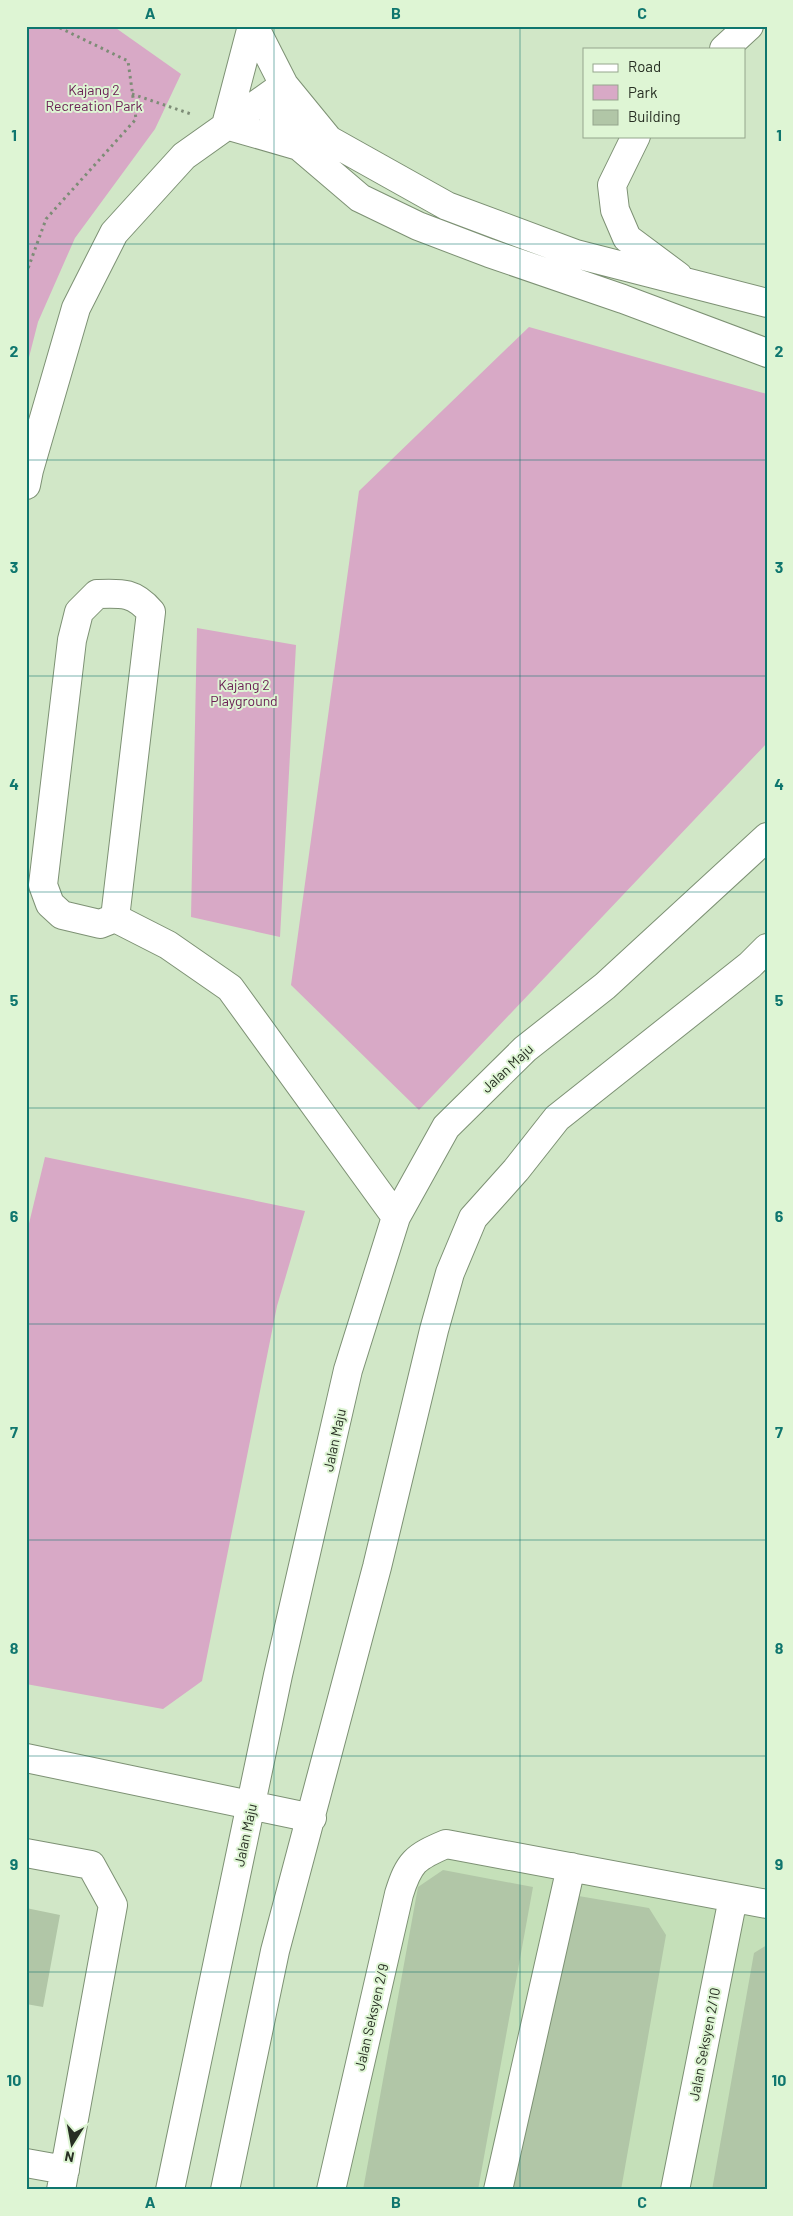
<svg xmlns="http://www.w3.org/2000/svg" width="793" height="2216" viewBox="0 0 793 2216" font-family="Barlow,sans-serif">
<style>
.built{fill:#c5e0b9}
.green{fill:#d8a9c6}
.building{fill:#b1c6a7}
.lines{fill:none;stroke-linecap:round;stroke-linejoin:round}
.minor-casing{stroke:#7d9174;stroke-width:30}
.path{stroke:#7d8c76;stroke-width:3;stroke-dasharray:2.5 4;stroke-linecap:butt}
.minor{stroke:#fff;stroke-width:28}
.grid{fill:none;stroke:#0f766e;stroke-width:1;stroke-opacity:0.55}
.labels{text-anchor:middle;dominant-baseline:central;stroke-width:4;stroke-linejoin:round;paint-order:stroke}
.park-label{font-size:14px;fill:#6b2055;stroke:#def5d4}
.street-label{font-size:14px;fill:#272f23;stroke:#def5d4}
.neatline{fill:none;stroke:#0f766e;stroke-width:2}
.grid-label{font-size:16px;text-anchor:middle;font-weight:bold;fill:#0f766e}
</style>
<rect width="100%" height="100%" fill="#d1e7c7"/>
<!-- built -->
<path class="built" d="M444,1857l323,60v273h-422l63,-293 13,-26z"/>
<!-- green -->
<path class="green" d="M26,26h87l68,48 -26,55 -80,109 -37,84 -12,47z
M529,327l238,67v349l-348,367 -128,-125 68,-494z
M197,628l99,17 -16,292 -89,-20z
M45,1157l260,54 -28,95 -75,375 -39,28 -137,-25v-448z"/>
<!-- building -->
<path class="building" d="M443,1870l90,17 -55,303h-115l55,-303z
M555,1892l94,16 17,27 -45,255h-119z
M26,1908l34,7 -17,92 -17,-3z
M767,1945v245h-55l42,-237z"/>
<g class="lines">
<defs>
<path id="minor" d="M252,26l-26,99 73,21
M254,26l30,59 45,55 118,66 129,48 191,49
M724,49l25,-23
M263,102l36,44 61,52 58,28 71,27 134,46 144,54
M636,136l-24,49 3,25 12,28 51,38
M26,485l3,-15 47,-162 38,-75 70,-77 93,-66
M115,918l36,-306c-17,-20 -29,-19 -54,-18l-18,18 -7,28 -29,245 7,19 12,11 38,9 15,-6 53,27 62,43 166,229
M26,1758l286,60
M26,1853l65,12 22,40 -52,285
M26,2163l39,7
M170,2190l108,-515 70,-305 48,-153 50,-90 79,-78 80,-63 162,-149
M225,2190l50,-239 102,-384 57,-237 16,-57 23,-55 43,-48 41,-52 193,-153 17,-17
M331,2190l68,-296c10,-32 16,-37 47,-50l321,60
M498,2190l73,-323
M675,2190l58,-292"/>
</defs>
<!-- minor casing -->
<use href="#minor" class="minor-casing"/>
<!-- path -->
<path class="path" d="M132,94l59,20
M26,274l20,-55 90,-100 -8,-58 -72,-35"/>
<!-- minor -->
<use href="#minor" class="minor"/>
</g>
<!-- grid -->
<path class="grid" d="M274,26v2164M520,26v2164M26,244h741M26,460h741M26,676h741M26,892h741M26,1108h741M26,1324h741M26,1540h741M26,1756h741M26,1972h741"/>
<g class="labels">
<!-- park labels -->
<g class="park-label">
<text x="94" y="89">Kajang 2<tspan x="94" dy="16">Recreation Park</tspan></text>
<text x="244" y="684">Kajang 2<tspan x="244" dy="16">Playground</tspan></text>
</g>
<!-- street labels -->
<g class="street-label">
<text transform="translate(507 1068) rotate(-43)">Jalan Maju</text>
<text transform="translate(334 1440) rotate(-78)">Jalan Maju</text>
<text transform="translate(245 1835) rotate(-78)">Jalan Maju</text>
<text transform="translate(371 2017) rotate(-77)">Jalan Seksyen 2/9</text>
<text transform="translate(704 2044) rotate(-79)">Jalan Seksyen 2/10</text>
</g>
</g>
<!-- border -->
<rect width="793" height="2216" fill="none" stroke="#def5d4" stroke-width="55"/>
<!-- legend -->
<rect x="583" y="48" width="162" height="90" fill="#def5d4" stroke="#95a68d"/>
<rect x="593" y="64" width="25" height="8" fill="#ffffff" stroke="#95a68d"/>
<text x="628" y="72" font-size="15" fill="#272f23">Road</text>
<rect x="593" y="85" width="25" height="15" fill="#d8a9c6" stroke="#95a68d"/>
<text x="628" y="98" font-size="15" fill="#272f23">Park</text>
<rect x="593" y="110" width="25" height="15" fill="#b1c6a7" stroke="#95a68d"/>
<text x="628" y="122" font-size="15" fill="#272f23">Building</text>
<!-- north arrow -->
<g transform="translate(72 2144) rotate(191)" stroke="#def5d4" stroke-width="4" paint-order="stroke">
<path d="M0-4L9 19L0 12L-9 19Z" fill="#272f23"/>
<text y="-8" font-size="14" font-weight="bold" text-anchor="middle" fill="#272f23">N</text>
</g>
<rect x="28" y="28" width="738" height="2160" class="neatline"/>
<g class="grid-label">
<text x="150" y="19">A</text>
<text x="396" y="19">B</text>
<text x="642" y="19">C</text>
<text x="14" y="141">1</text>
<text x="779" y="141">1</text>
<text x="14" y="357">2</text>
<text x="779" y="357">2</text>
<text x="14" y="573">3</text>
<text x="779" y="573">3</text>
<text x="14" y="790">4</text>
<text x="779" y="790">4</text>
<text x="14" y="1006">5</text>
<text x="779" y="1006">5</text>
<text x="14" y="1222">6</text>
<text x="779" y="1222">6</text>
<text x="14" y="1438">7</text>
<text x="779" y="1438">7</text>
<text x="14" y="1654">8</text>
<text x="779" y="1654">8</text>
<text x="14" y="1870">9</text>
<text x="779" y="1870">9</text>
<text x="14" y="2086">10</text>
<text x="779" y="2086">10</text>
<text x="150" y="2208">A</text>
<text x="396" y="2208">B</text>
<text x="642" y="2208">C</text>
</g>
</svg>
